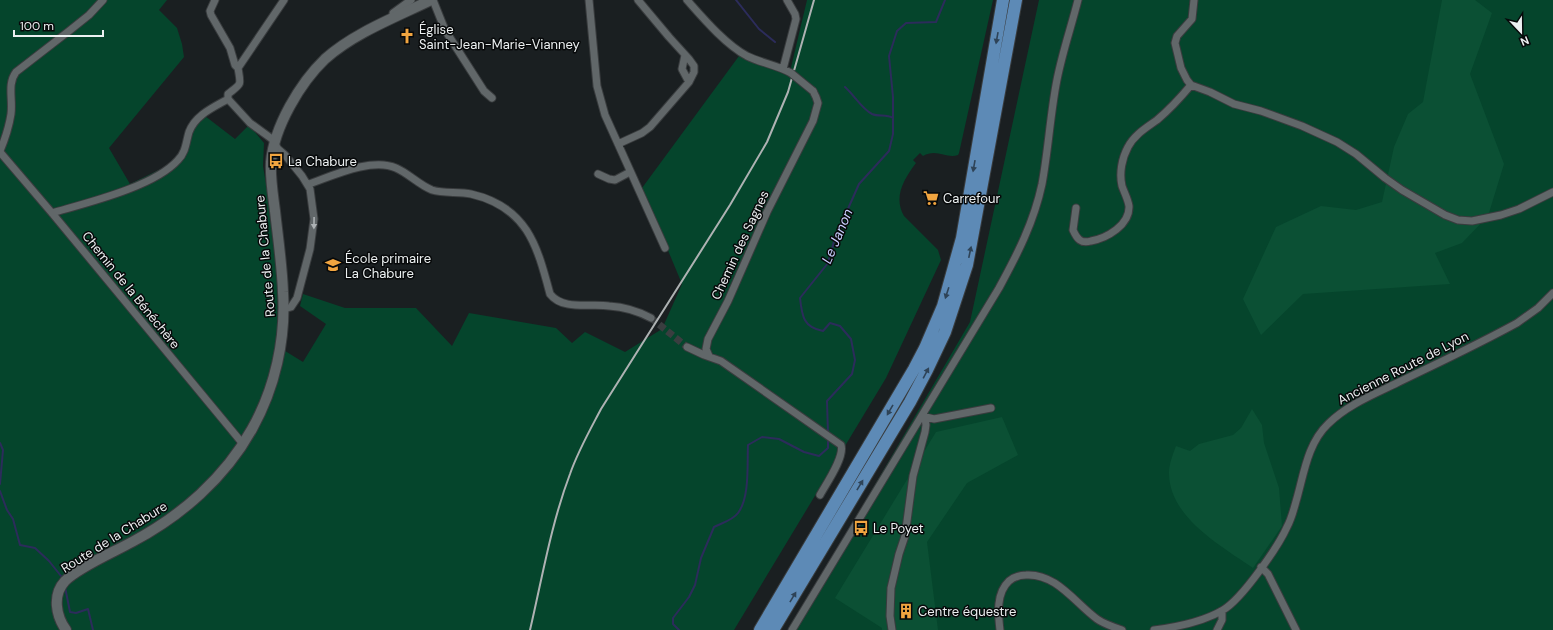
<svg xmlns="http://www.w3.org/2000/svg" width="1553" height="630" viewBox="0 0 1553 630" font-family="'DM Sans',sans-serif">
<style>
.green{fill:#05452c}
.forest{fill:#0b5034}
.lines{fill:none;stroke-linecap:round;stroke-linejoin:round}
.stream{stroke:#2c2c5b;stroke-width:2}
.minor-tunnel{stroke:#3a3e40;stroke-width:7;stroke-dasharray:7 3.5;stroke-linecap:butt}
.minor-casing{stroke:#393c3e;stroke-width:9}
.secondary-casing{stroke:#393c3e;stroke-width:12}
.trunk-casing{stroke:#393c3e;stroke-width:14}
.minor{stroke:#616769;stroke-width:7}
.secondary{stroke:#616769;stroke-width:10}
.trunk{stroke:#5d8ab6;stroke-width:12}
.rail{stroke:#aeb2b3;stroke-width:2}
.minor-bridge-casing{stroke:#393c3e;stroke-width:9;stroke-linecap:butt}
.minor-bridge{stroke:#616769;stroke-width:7}
.oneway{fill:#2e4357}
.oneway2{fill:#adb2b4}
.labels{text-anchor:middle;dominant-baseline:central;stroke-width:3;stroke-linejoin:round;paint-order:stroke}
.poi-label{font-size:13px;fill:#ecf0f1;stroke:#07090a;text-anchor:start}
.street-label{font-size:13px;fill:#ecf0f1;stroke:#07090a}
.water-label{font-size:14px;font-style:italic;fill:#c9cefe;stroke:#07090a}
</style>
<rect width="100%" height="100%" fill="#1a1f21"/>
<!-- green -->
<path class="green" d="M0,0h167l-8,10 18,18 5,16 2,13 -75,91 21,36 41,-20 11,-13 11,-21 12,-14 30,23 14,-14 15,18 -1,23 5,30 10,91 -1,59 26,16 23,-38 -26,-18 3,-12 42,14h71l36,38 17,-33 87,15 16,15 13,-11 40,20 37,-23 20,-45 -40,-96 97,-132 50,20 18,-76h186l-34,153 -1,2c-12,4 -21,-7 -35,1l-3,-3 -7,7 3,3c-12,16 -23,34 -12,53l34,34 3,10 -55,118 -152,252h-734z
M1039,0h514v630h-763l180,-308z"/>
<!-- forest -->
<path class="forest" d="M1442,0h33l17,13 -22,61 34,90 -16,52 -26,27 -27,10 15,31 -147,10 -42,41 -18,-36 33,-72 45,-21 35,4 26,-8 12,-55 14,-33 15,-12z
M1252,409l10,16 2,18 15,45 3,38 -29,42c-32,-22 -84,-51 -84,-95 0,-9 4,-19 7,-27l14,5 9,-7 34,-9 8,-7z
M1002,417l16,38 -51,28 -40,59 11,88h-56v-2l-47,-30 101,-166z"/>
<g class="lines">
<!-- stream -->
<path class="stream" d="M736,0l23,29 16,13
M845,87c9,8 17,22 27,27 7,3 14,0 21,4
M828,434l-1,-33 25,-27 3,-14 -4,-21 -11,-13 -10,-3 -7,8c-20,-4 -21,-15 -23,-33l28,-35 7,-25 24,-54 30,-33 4,-17v-37l-4,-41 8,-25 9,-8 30,-1 9,-22
M0,443l3,7 -3,34
M0,491l7,19 6,9 7,26 15,3 14,13 12,15
M65,587l5,25 6,1 12,-4 5,21
M679,630l-6,-6v-6l16,-21 6,-12 6,-27 13,-31c8,-4 19,-7 24,-14 12,-16 9,-48 10,-68l14,-8 17,2 25,13 15,4 9,-8v-9"/>
<!-- minor-tunnel -->
<path class="minor-tunnel" d="M651,318l36,29"/>
<defs>
<path id="minor" d="M215,0l-5,11 1,4 19,33 5,17 3,3
M433,0l12,30 39,61 8,7
M589,0l8,86 8,29 60,133
M687,0c16,18 38,44 60,56 14,7 30,9 44,17
M1194,0l-2,19 -15,17 -2,7 6,25 6,12 4,5 19,7 24,12 27,7 41,15 35,16 19,12 29,24 17,12 43,25 13,5 14,1 29,-6 18,-6 34,-17
M394,18l-1,-5 18,-13
M685,55l-3,14 7,13
M783,69l13,-50 -1,-5 -8,-14
M228,99l22,24 22,16 6,10 7,6 17,21 8,13 4,30 -4,30 -13,49 -6,9 -7,2
M228,99v-5c14,-11 13,-8 10,-26l46,-68
M618,144l24,-11 8,-6 39,-45 5,-10v-6l-5,-7 -20,-22 -31,-37
M0,151c5,-12 9,-24 11,-37 2,-15 -4,-30 5,-42l53,-41 20,-16 14,-15
M0,152l52,61 191,231
M598,174l11,5 6,1 15,-8
M309,184c23,-8 63,-27 87,-16 12,5 23,17 36,22 12,4 27,1 39,4 56,13 66,51 79,100 13,17 41,9 59,12 15,1 29,5 42,12
M1076,208l-3,22c4,9 8,14 18,11 16,-3 39,-16 38,-35 -1,-7 -5,-14 -7,-20 -3,-13 0,-28 6,-39 6,-12 18,-19 29,-27 13,-11 24,-23 34,-35
M52,213c34,-10 102,-26 126,-53 8,-8 8,-18 11,-28 6,-17 25,-25 39,-33
M687,347l17,8 17,6 120,84c4,12 -15,39 -21,50
M709,356l-3,-7 2,-10 20,-38 39,-89 46,-91 5,-18 -2,-6 -3,-6
M922,416l12,3 57,-11
M1261,567l7,7 28,56
M792,630l207,-342c18,-33 35,-66 43,-104 6,-32 8,-66 14,-99 5,-29 15,-57 22,-85
M892,630l-2,-14 1,-28 8,-34 6,-18 8,-60 12,-44 1,-7 -1,-7
M1000,630c-2,-16 -4,-37 9,-49 5,-4 10,-6 17,-6 30,-2 49,28 71,44 7,5 16,8 25,11
M1154,630c23,-3 49,-8 69,-20 19,-11 55,-63 64,-83 5,-9 7,-19 10,-29 7,-25 11,-55 31,-74 18,-18 44,-29 67,-40 41,-20 82,-39 122,-61l21,-15 15,-15
M1217,630l5,-10v-9"/>
<path id="secondary" d="M66,630c-10,-14 -14,-35 -1,-49 14,-14 49,-29 67,-39 49,-26 93,-64 120,-113 23,-41 34,-90 31,-137 -1,-27 -5,-54 -8,-81 -2,-16 -5,-33 -4,-49 3,-35 29,-79 54,-103 29,-26 71,-42 106,-59"/>
<path id="trunk" d="M760,630l154,-261 11,-21 18,-42 19,-68 41,-238
M773,630l137,-228 17,-32 18,-38 22,-67 49,-265"/>
</defs>
<!-- minor casing -->
<use href="#minor" class="minor-casing"/>
<!-- secondary casing -->
<use href="#secondary" class="secondary-casing"/>
<!-- trunk casing -->
<use href="#trunk" class="trunk-casing"/>
<!-- minor -->
<use href="#minor" class="minor"/>
<!-- secondary -->
<use href="#secondary" class="secondary"/>
<!-- trunk -->
<use href="#trunk" class="trunk"/>
<!-- rail -->
<path class="rail" d="M530,630c12,-51 21,-106 40,-156 8,-23 20,-44 31,-65l129,-204 37,-63 21,-50 26,-92"/>
<defs>
<path id="minor-bridge" d="M791,73l22,18"/>
</defs>
<!-- minor-bridge casing -->
<use href="#minor-bridge" class="minor-bridge-casing"/>
<!-- minor-bridge -->
<use href="#minor-bridge" class="minor-bridge"/>
</g>
<!-- one-way arrows -->
<defs><path id="oneway-solid" d="M-6-.8H1V-3.2L6.5 0L1 3.2V.8H-6Z"/></defs>
<g class="oneway">
<use href="#oneway-solid" transform="translate(997 38) rotate(100)"/>
<use href="#oneway-solid" transform="translate(974 166) rotate(100)"/>
<use href="#oneway-solid" transform="translate(970 252) rotate(-78)"/>
<use href="#oneway-solid" transform="translate(947 293) rotate(108)"/>
<use href="#oneway-solid" transform="translate(926 373) rotate(-62)"/>
<use href="#oneway-solid" transform="translate(890 410) rotate(120)"/>
<use href="#oneway-solid" transform="translate(860 485) rotate(-59)"/>
<use href="#oneway-solid" transform="translate(793 597) rotate(-59)"/>
</g>
<use class="oneway2" href="#oneway-solid" transform="translate(314 223) rotate(91)"/>
<!-- icons -->
<defs>
<symbol id="church-bare" viewBox="-9 -9 18 18"><path d="M-1.2-6h2.4v3.5h3.3v2.4h-3.3V6h-2.4V-.1h-3.3v-2.4h3.3Z" fill="#f1a540" stroke="#07090a" stroke-width="2.5" paint-order="stroke"/></symbol>
<symbol id="bus-bare" viewBox="-9 -9 18 18"><path d="M-5-6H5V4H4V6H2V4H-2V6H-4V4H-5ZM-3.5-4V0h7V-4ZM-3.5 1.2v1.5H-2V1.2ZM2 1.2v1.5H3.5V1.2Z" fill="#f1a540" stroke="#07090a" stroke-width="2.5" paint-order="stroke"/></symbol>
<symbol id="supermarket-bare" viewBox="-9 -9 18 18"><path d="M-6-5.5h2.5l.6 2H6L4.5 2H-2.5L-4.4-4H-6ZM-1.5 3.2a1.3 1.3 0 1 0 .1 0ZM3 3.2a1.3 1.3 0 1 0 .1 0Z" fill="#f1a540" stroke="#07090a" stroke-width="2.5" paint-order="stroke"/></symbol>
<symbol id="school-bare" viewBox="-9 -9 18 18"><path d="M0-5L7-2L0 1L-7-2ZM-4 1L0 2.5L4 1V4Q0 6-4 4Z" fill="#f1a540" stroke="#07090a" stroke-width="2.5" paint-order="stroke"/></symbol>
<symbol id="building-bare" viewBox="-9 -9 18 18"><path d="M-4-6H4V6H1V3H-1V6H-4ZM-2.5-4.3h1.7v1.8h-1.7ZM.8-4.3h1.7v1.8H.8ZM-2.5-1h1.7V.8h-1.7ZM.8-1h1.7V.8H.8Z" fill="#f1a540" stroke="#07090a" stroke-width="2.5" paint-order="stroke"/></symbol>
</defs>
<g fill-rule="evenodd">
<use href="#church-bare" x="396" y="25" width="22" height="22"/>
<use href="#bus-bare" x="265" y="150" width="22" height="22"/>
<use href="#supermarket-bare" x="920" y="187" width="22" height="22"/>
<use href="#school-bare" x="322" y="254" width="22" height="22"/>
<use href="#bus-bare" x="850" y="517" width="22" height="22"/>
<use href="#building-bare" x="895" y="600" width="22" height="22"/>
</g>
<g class="labels">
<!-- poi labels -->
<g class="poi-label">
<text x="419" y="29">Église<tspan x="419" dy="15">Saint-Jean-Marie-Vianney</tspan></text>
<text x="288" y="161">La Chabure</text>
<text x="943" y="198">Carrefour</text>
<text x="345" y="258">École primaire<tspan x="345" dy="15">La Chabure</tspan></text>
<text x="873" y="528">Le Poyet</text>
<text x="918" y="611">Centre équestre</text>
</g>
<!-- street labels -->
<g class="street-label">
<text transform="translate(740 245) rotate(-65)">Chemin des Sagnes</text>
<text transform="translate(265 256) rotate(-95)">Route de la Chabure</text>
<text transform="translate(131 290) rotate(51)">Chemin de la Bénéchère</text>
<text transform="translate(1403 368) rotate(-27)">Ancienne Route de Lyon</text>
<text transform="translate(114 537) rotate(-32)">Route de la Chabure</text>
</g>
<!-- water labels -->
<g class="water-label">
<text transform="translate(837 236) rotate(-67)">Le Janon</text>
</g>
</g>
<!-- north arrow -->
<g transform="translate(1521 32) rotate(158)" stroke="#07090a" stroke-width="3" paint-order="stroke">
<path d="M0-3L7 15L0 10L-7 15Z" fill="#ecf0f1"/>
<text y="-6" font-size="11" font-weight="bold" text-anchor="middle" fill="#ecf0f1">N</text>
</g>
<!-- scale -->
<path d="M14 30v6h89v-6" fill="none" stroke="#ecf0f1" stroke-width="2"/>
<text x="20" y="30" font-size="12" fill="#ecf0f1" stroke="#07090a" stroke-width="3" paint-order="stroke">100 m</text>
</svg>
